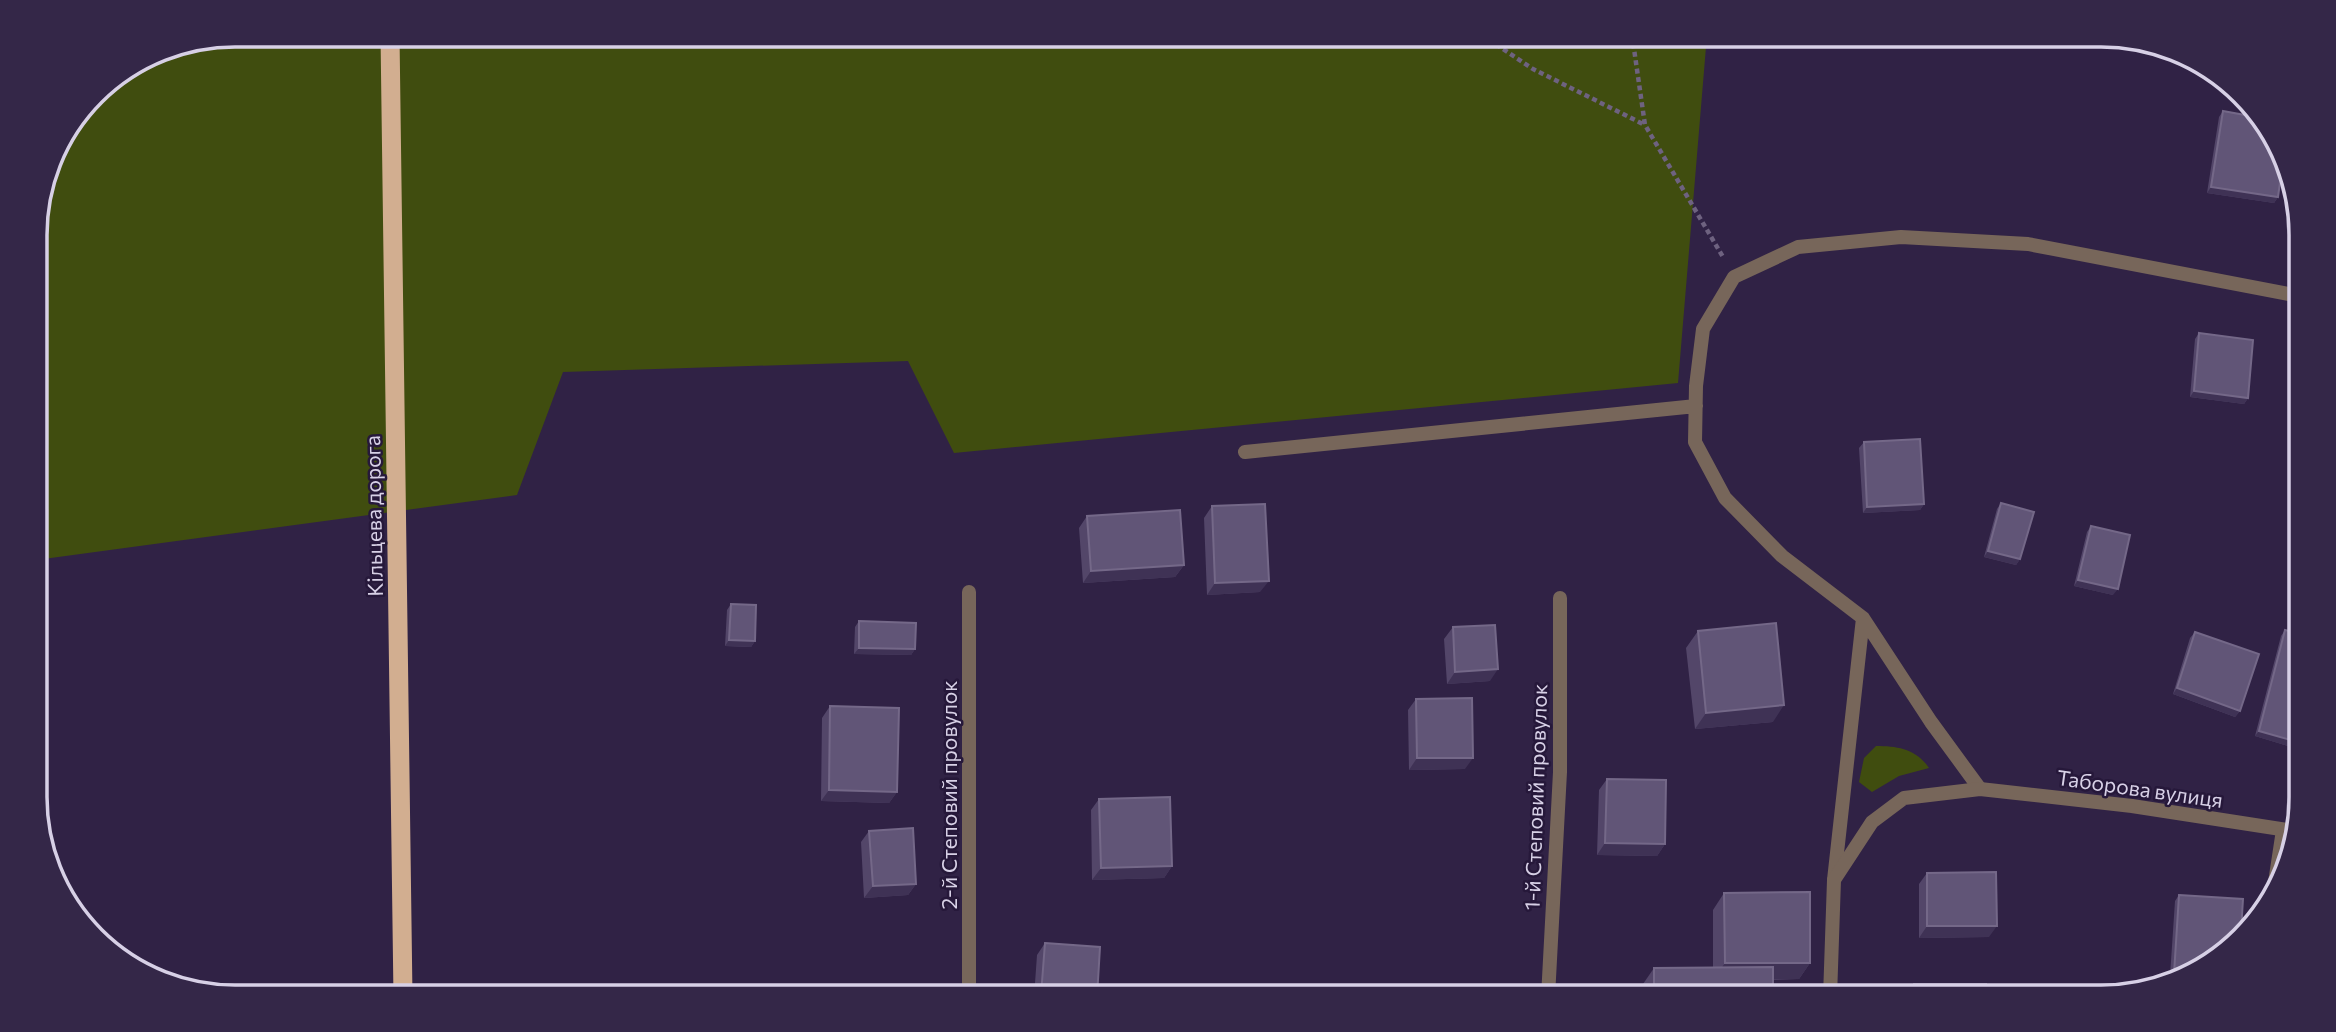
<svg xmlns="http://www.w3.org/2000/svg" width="2336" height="1032" viewBox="0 0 2336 1032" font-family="Commissioner,sans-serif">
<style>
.green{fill:#404d0f}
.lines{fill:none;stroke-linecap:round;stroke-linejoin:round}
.path{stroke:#6e6280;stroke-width:4.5;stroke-dasharray:5 3.5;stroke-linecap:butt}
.minor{stroke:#77665a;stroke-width:14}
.tertiary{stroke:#77665a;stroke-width:14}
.trunk{stroke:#d2ae90;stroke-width:19}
.wall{fill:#534669}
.shaded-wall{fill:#3f3255}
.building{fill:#615577;stroke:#746888;stroke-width:2}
.labels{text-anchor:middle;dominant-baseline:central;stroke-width:5;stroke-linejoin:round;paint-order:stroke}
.street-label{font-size:21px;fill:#d7d0e6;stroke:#26183a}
.rim{fill:none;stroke:#d7d0e6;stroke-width:3.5}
</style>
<rect width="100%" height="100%" fill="#302245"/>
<!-- green -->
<path class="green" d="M235,35h1472l-29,348 -724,70 -46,-92 -345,11 -46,123 -481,65 -1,-339 21,-75 47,-61 56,-35z
M1876,746c22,0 40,3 53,22l-30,8 -27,16 -13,-10 5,-24z"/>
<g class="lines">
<!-- path -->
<path class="path" d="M1482,35l51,34 112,56
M1632,35l13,90 78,132"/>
<!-- minor -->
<path class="minor" d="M1245,452l451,-46
M1980,789l-49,-67 -68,-104 -81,-62 -57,-58 -30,-56 1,-56 7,-57 31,-52 64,-30 103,-10 127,7 271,52
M1834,880l29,-262
M2274,889l9,-59
M969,997v-405
M1548,997l12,-225v-174"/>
<!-- tertiary -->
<path class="tertiary" d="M1830,997l4,-117 38,-58 32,-24 76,-9 152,17 162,25"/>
<!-- trunk -->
<path class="trunk" d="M390,35l13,962"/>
</g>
<!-- wall -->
<path class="wall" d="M2223,111l55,86 -4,6 -67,-10 12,-76z
M2199,333l49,65 -4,6 -54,-7 5,-58z
M1864,442l60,62 -4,6 -57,3 -4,-65z
M2001,503l19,56 -4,6 -32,-8 13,-48z
M1212,506l48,86 -53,3 -3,-77z
M1087,516l97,49 -9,12 -92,6 -4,-55z
M2091,526l22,69 -39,-9 13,-54z
M731,604l24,37 -4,6 -26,-1 2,-36z
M859,621l56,28 -4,6 -57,-1 1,-27z
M1453,627l37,54 -43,3 -3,-45z
M2285,630l16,120 -46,-14 26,-100z
M1698,631l75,91 -78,7 -9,-81z
M2195,632l45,79 -5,6 -62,-23 17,-56z
M1416,699l49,70 -56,1 -1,-60z
M830,706l67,86 -8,11 -68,-2 1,-83z
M1607,779l58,65 -8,12 -60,-1 2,-65z
M1099,799l73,67 -8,12 -72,2 -1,-70z
M869,831l47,53 -8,11 -44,3 -3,-56z
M1927,873l62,64 -70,1v-54z
M1724,893l86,70 -11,16 -26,1v17h-130v-13l11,-16 59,-1v-57z
M2179,895l44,61 -53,20 5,-75z
M1045,943l52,54h-63l3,-42z
M1914,984l72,13h-81z"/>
<!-- shaded-wall -->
<path class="shaded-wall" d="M2211,187l67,10 -4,6 -67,-10z
M2194,391l54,7 -4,6 -54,-7z
M1924,504l-4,6 -57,3 4,-6z
M1988,551l32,8 -4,6 -32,-8z
M1184,565l-9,12 -92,6 8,-12z
M2078,580l40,9 -5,6 -39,-9z
M1269,581l-9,11 -53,3 8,-12z
M729,640l26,1 -4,6 -26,-1z
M859,648l56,1 -4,6 -57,-1z
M1498,669l-8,12 -43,3 8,-12z
M2177,688l63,23 -5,6 -62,-23z
M1784,705l-11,17 -78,7 11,-16z
M2259,731l42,12v7l-46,-14z
M1417,758h56l-8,11 -56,1z
M829,790l68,2 -8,11 -68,-2z
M1605,843l60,1 -8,12 -60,-1z
M1172,866l-8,12 -72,2 9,-12z
M916,884l-8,11 -44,3 9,-12z
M1927,926h70l-8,11 -70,1z
M1725,963h85l-11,16 -86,1z"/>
<!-- building -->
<path class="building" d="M2223,111l38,7 21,50 -4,29 -67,-10z
M2199,333l54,7 -5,58 -54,-7z
M1920,439l4,65 -57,3 -3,-65z
M2001,503l33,9 -14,47 -32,-8z
M1265,504l4,77 -54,2 -3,-77z
M1180,510l4,55 -93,6 -4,-55z
M2091,526l39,9 -12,54 -40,-9z
M731,604l25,1 -1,36 -26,-1z
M859,621l57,2 -1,26 -56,-1z
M1776,623l8,82 -78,8 -8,-82z
M1495,625l3,44 -43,3 -2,-45z
M2285,630l15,4 1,109 -42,-12z
M2195,632l64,22 -19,57 -63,-23z
M1472,698l1,60h-56l-1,-59z
M830,706l69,2 -2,84 -68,-2z
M1607,779l59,1 -1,64 -60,-1z
M1170,797l2,69 -71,2 -2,-69z
M913,828l3,56 -43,2 -4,-55z
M1996,872l1,54h-70v-53z
M1810,892v71h-85l-1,-70z
M2179,895l64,4 -2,33 -18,24 -49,18z
M1045,943l55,4 -3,50h-29l-27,-2z
M1773,967v30h-119v-29z
M1914,984h72v13h-73z"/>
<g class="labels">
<!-- street labels -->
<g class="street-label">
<text transform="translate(373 516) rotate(-91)">Кільцева дорога</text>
<text transform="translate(2140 788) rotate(8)">Таборова вулиця</text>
<text transform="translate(948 795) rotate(-90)">2-й Степовий провулок</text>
<text transform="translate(1535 797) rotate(-88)">1-й Степовий провулок</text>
</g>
</g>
<!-- crop -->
<path d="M0 0H2336V1032H0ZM235 47H2101A188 188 0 0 1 2289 235V797A188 188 0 0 1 2101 985H235A188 188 0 0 1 47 797V235A188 188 0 0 1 235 47Z" fill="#342748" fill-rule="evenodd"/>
<path class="rim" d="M235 47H2101A188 188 0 0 1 2289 235V797A188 188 0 0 1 2101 985H235A188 188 0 0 1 47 797V235A188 188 0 0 1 235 47Z"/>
</svg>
